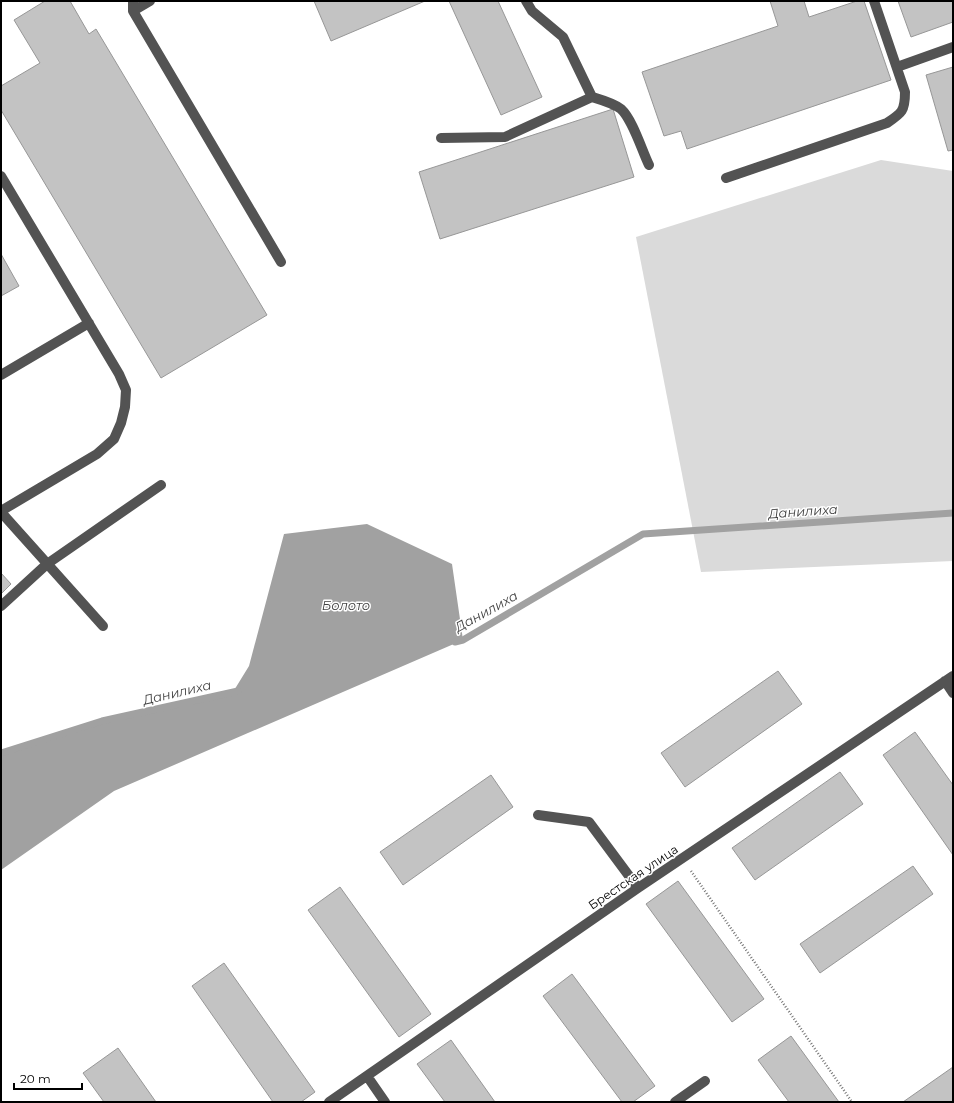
<svg xmlns="http://www.w3.org/2000/svg" width="954" height="1103" viewBox="0 0 954 1103" font-family="Montserrat,sans-serif">
<style>
.green{fill:#dadada}
.water{fill:#a1a1a1}
.lines{fill:none;stroke-linecap:round;stroke-linejoin:round}
.stream{stroke:#a1a1a1;stroke-width:7}
.building{fill:#c3c3c3;stroke:#979797}
.path{stroke:#757575;stroke-width:2.5;stroke-dasharray:1 2;stroke-linecap:butt}
.minor{stroke:#535353;stroke-width:10}
.labels{text-anchor:middle;dominant-baseline:central;stroke-width:3;stroke-linejoin:round;paint-order:stroke}
.street-label{font-size:12px;fill:#000;stroke:#fff}
.water-label{font-size:13px;font-style:italic;fill:#424242;stroke:#fff}
</style>
<rect width="100%" height="100%" fill="#fff"/>
<!-- green -->
<path class="green" d="M881,160l72,11v390l-252,11 -65,-335z"/>
<!-- water -->
<path class="water" d="M367,524l85,40 11,76 -349,151 -113,79v-117l101,-32 131,-29 16,-26 35,-132z"/>
<g class="lines">
<!-- stream -->
<path class="stream" d="M455,642l8,-2 180,-106 310,-21
M1,753l101,-32 136,-30"/>
</g>
<!-- building -->
<path class="building" d="M45,1h25l19,33 7,-5 171,286 -106,63 -160,-268v-24l39,-23 -26,-43z
M314,1h111l-94,40z
M449,1h49l44,96 -41,18z
M770,1h34l5,16 48,-16h7l27,79 -204,69 -6,-18 -17,5 -22,-64 136,-46z
M898,1h55v21l-42,15z
M953,67v83l-5,1 -22,-76z
M613,109l21,68 -194,62 -21,-67z
M1,254l18,32 -18,10z
M1,573l10,11 -10,10z
M778,671l24,33 -117,83 -24,-34z
M915,732l38,53v70l-70,-100z
M840,772l23,32 -108,76 -23,-32z
M491,775l22,32 -110,78 -23,-33z
M913,866l20,28 -113,79 -20,-29z
M678,881l86,118 -32,23 -86,-118z
M340,887l91,127 -32,23 -91,-127z
M224,963l91,129 -14,10h-28l-81,-116z
M572,974l83,112 -22,16h-11l-79,-106z
M791,1036l48,66h-50l-31,-42z
M451,1040l44,62h-50l-28,-38z
M118,1048l38,54h-52l-21,-29z
M953,1067v35h-50z"/>
<g class="lines">
<!-- path -->
<path class="path" d="M691,871l161,231"/>
<!-- minor -->
<path class="minor" d="M133,1v10l148,251
M526,1l6,10 31,26 29,60c10,3 21,6 29,12 12,11 21,42 28,56
M133,11l17,-10
M897,67l56,-20
M441,138l64,-1 87,-40
M1,176l118,198 7,16 -1,17 -4,16 -7,16 -17,15 -96,57
M726,178l161,-55c15,-10 18,-12 18,-31l-31,-91
M1,375l88,-52
M1,512l102,114
M1,606l46,-42 114,-79
M945,681l8,12
M538,815l51,7 49,66
M367,1076l18,26
M329,1102l309,-214 315,-212
M675,1102l30,-21"/>
</g>
<g class="labels">
<!-- street labels -->
<g class="street-label">
<text transform="translate(633 877) rotate(-34)">Брестская улица</text>
</g>
<!-- water labels -->
<g class="water-label">
<text transform="translate(803 511) rotate(-4)">Данилиха</text>
<text x="346" y="605">Болото</text>
<text transform="translate(486 611) rotate(-29)">Данилиха</text>
<text transform="translate(177 692) rotate(-13)">Данилиха</text>
</g>
</g>
<!-- border -->
<rect width="954" height="1103" fill="none" stroke="#000000" stroke-width="4"/>
<!-- scale -->
<path d="M14 1083v6h68v-6" fill="none" stroke="#000000" stroke-width="2"/>
<text x="20" y="1083" font-size="12" fill="#000000" stroke="#ffffff" stroke-width="3" paint-order="stroke">20 m</text>
</svg>
